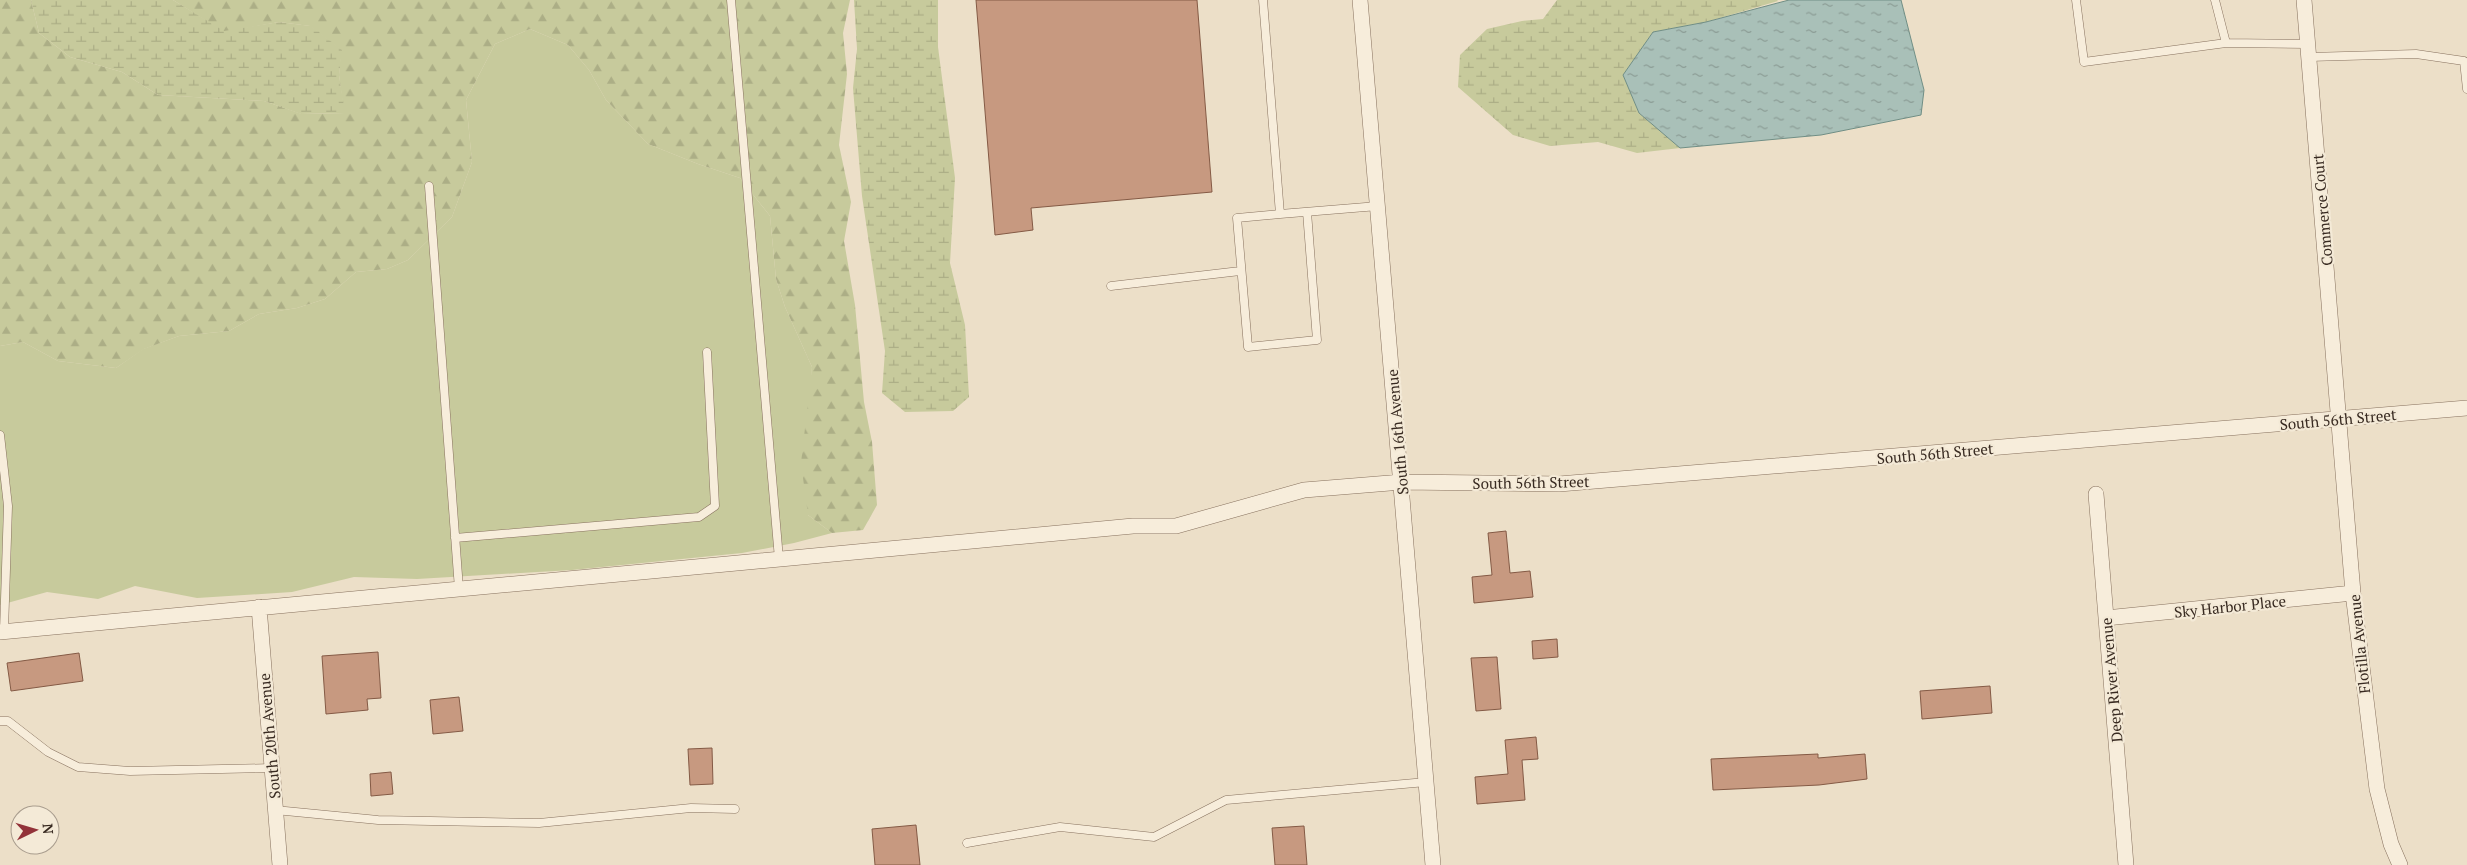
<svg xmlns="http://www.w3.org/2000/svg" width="2467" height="865" viewBox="0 0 2467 865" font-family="'PT Serif',serif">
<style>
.green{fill:#c7ca9c}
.forest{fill:url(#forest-firs)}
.wetland{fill:url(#wetland-marsh)}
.water{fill:url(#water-ripples);stroke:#708e85}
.building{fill:#c79980;stroke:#845a45}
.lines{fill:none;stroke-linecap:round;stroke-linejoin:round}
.lane-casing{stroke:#87715e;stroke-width:9}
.street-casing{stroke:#87715e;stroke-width:16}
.lane{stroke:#f7eddb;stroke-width:8}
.street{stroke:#f7eddb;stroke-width:15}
.labels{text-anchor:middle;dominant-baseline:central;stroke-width:4.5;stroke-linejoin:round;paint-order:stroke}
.street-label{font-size:15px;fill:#382a21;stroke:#f4ead7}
</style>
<defs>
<pattern id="forest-firs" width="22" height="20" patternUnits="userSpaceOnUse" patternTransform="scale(1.25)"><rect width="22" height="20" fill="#c7ca9c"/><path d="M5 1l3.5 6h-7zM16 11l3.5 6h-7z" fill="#acae86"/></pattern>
<pattern id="wetland-marsh" width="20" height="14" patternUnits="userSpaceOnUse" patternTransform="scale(1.25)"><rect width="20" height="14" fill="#c7ca9c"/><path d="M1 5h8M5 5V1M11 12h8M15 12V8" fill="none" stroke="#acae86"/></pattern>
<pattern id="water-ripples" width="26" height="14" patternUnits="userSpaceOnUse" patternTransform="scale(1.25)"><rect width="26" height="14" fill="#a9c0b8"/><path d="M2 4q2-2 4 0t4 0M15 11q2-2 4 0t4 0" fill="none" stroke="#8b9c95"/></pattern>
</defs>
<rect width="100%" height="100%" fill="#ecdfc8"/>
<!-- green -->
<path class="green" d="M530,29l38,16 21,25 17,30 42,44 50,20 42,14 30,38 6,63 9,28 27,60 -3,44 -1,104 24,18 -38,10 -52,10 -170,17 -155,9 -63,-2 -62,15 -95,6 -62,-12 -37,13 -51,-7 -47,13v-259l23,-4 35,19 58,7 27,-19 36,-13 50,-5 30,-17 38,-6 28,-9 31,-27 31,-3 21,-9 44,-43 20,-55 -6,-62 29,-56z"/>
<!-- forest -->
<path class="forest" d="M0,0h31l8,33 31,24 52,15 36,23 106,6 38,13 42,-1 -5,-38 2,-25 -31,-24 -31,-4 -55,10 -51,-32h677l-7,33 4,41 -8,71 12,57 -7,39 11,64 9,97 8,40 5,63 -14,25 -31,3 -24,-18 -7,-52 11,-96 -27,-60 -9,-28 -6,-63 -30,-38 -42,-14 -50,-20 -42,-44 -17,-30 -21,-25 -38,-16 -35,15 -29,56 6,62 -20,55 -44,43 -21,9 -31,3 -31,27 -28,9 -38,6 -30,17 -50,5 -35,13 -28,19 -58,-7 -35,-19 -23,4z"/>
<!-- wetland -->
<path class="wetland" d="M31,0h142l51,31 55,-9 32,4 31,24 -3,25 6,38 -44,1 -37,-13 -106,-6 -36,-23 -52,-15 -31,-24z
M854,0h84v47l17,131 -5,85 15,62 4,72 -16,14 -48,1 -23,-19 3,-42 -23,-155 -9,-108 4,-39z
M1557,0h220l1,1 -72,21 -53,10 -30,43 16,38 41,35 -43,5 -39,-11 -48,4 -37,-11 -55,-48 2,-32 27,-26 35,-8 21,-2z"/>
<!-- water -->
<path class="water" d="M1789,0h112l23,90 -3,25 -100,20 -141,13 -41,-35 -16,-38 30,-43 53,-10z"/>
<!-- building -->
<path class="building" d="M976,0h221l15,192 -181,16 2,22 -38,5z
M1506,531l4,42 20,-2 3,26 -59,6 -2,-26 20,-2 -4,-42z
M1557,639l1,18 -25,2 -1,-18z
M378,652l3,46 -14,1 1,11 -42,4 -4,-58z
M79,653l4,28 -72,10 -4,-28z
M1497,657l4,52 -25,2 -5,-53z
M1990,686l2,27 -70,6 -2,-28z
M459,697l4,34 -30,3 -3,-34z
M1536,737l2,22 -16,1 3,40 -48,4 -2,-27 33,-3 -3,-34z
M712,748l1,36 -23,1 -2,-36z
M1818,754v4l47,-4 2,25 -48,6 -106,5 -2,-31z
M391,772l2,22 -22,2 -1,-22z
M916,825l4,40h-45l-3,-36z
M1304,826l3,39h-32l-3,-37z"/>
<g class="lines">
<defs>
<path id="lane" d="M731,0l48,559
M1263,0l17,214 98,-8
M2076,0l8,62 142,-19 -11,-43
M2226,43l82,1
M2309,57l107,-3 48,7 3,28
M429,186l30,403
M1280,214l-43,4 11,129 69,-7 -10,-128
M1111,286l129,-15
M0,435l8,71 -4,125
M455,538l244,-21 16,-11 -8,-154
M0,721h8l40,31 30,15 52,4 142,-3
M275,810l103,10 161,3 152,-15 44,1
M967,843l93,-16 94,10 72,-37 200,-18"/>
<path id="street" d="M1360,0l73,865
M2304,0l49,593 24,196 14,55 9,21
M2096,494l30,371
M259,607l21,258
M2106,618l247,-25
M0,632l1133,-106h43l128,-36 98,-8 157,2 908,-76"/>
</defs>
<!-- lane casing -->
<use href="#lane" class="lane-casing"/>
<!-- street casing -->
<use href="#street" class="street-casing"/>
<!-- lane -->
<use href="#lane" class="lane"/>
<!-- street -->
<use href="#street" class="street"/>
</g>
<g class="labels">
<!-- street labels -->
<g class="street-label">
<text transform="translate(2322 210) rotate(-95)">Commerce Court</text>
<text transform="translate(2338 419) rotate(-5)">South 56th Street</text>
<text transform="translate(1397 432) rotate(-95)">South 16th Avenue</text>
<text transform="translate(1935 453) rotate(-5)">South 56th Street</text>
<text transform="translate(1531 482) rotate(-1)">South 56th Street</text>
<text transform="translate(2230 606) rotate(-6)">Sky Harbor Place</text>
<text transform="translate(2359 644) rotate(-96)">Flotilla Avenue</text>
<text transform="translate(2111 680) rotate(-95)">Deep River Avenue</text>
<text transform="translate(269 736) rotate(-95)">South 20th Avenue</text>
</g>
</g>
<!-- north arrow -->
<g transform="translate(35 830) rotate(85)"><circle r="24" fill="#f4ead7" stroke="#a99d8e"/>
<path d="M0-4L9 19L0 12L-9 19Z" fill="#923239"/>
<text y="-8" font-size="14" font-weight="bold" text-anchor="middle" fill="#382a21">N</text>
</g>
</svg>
